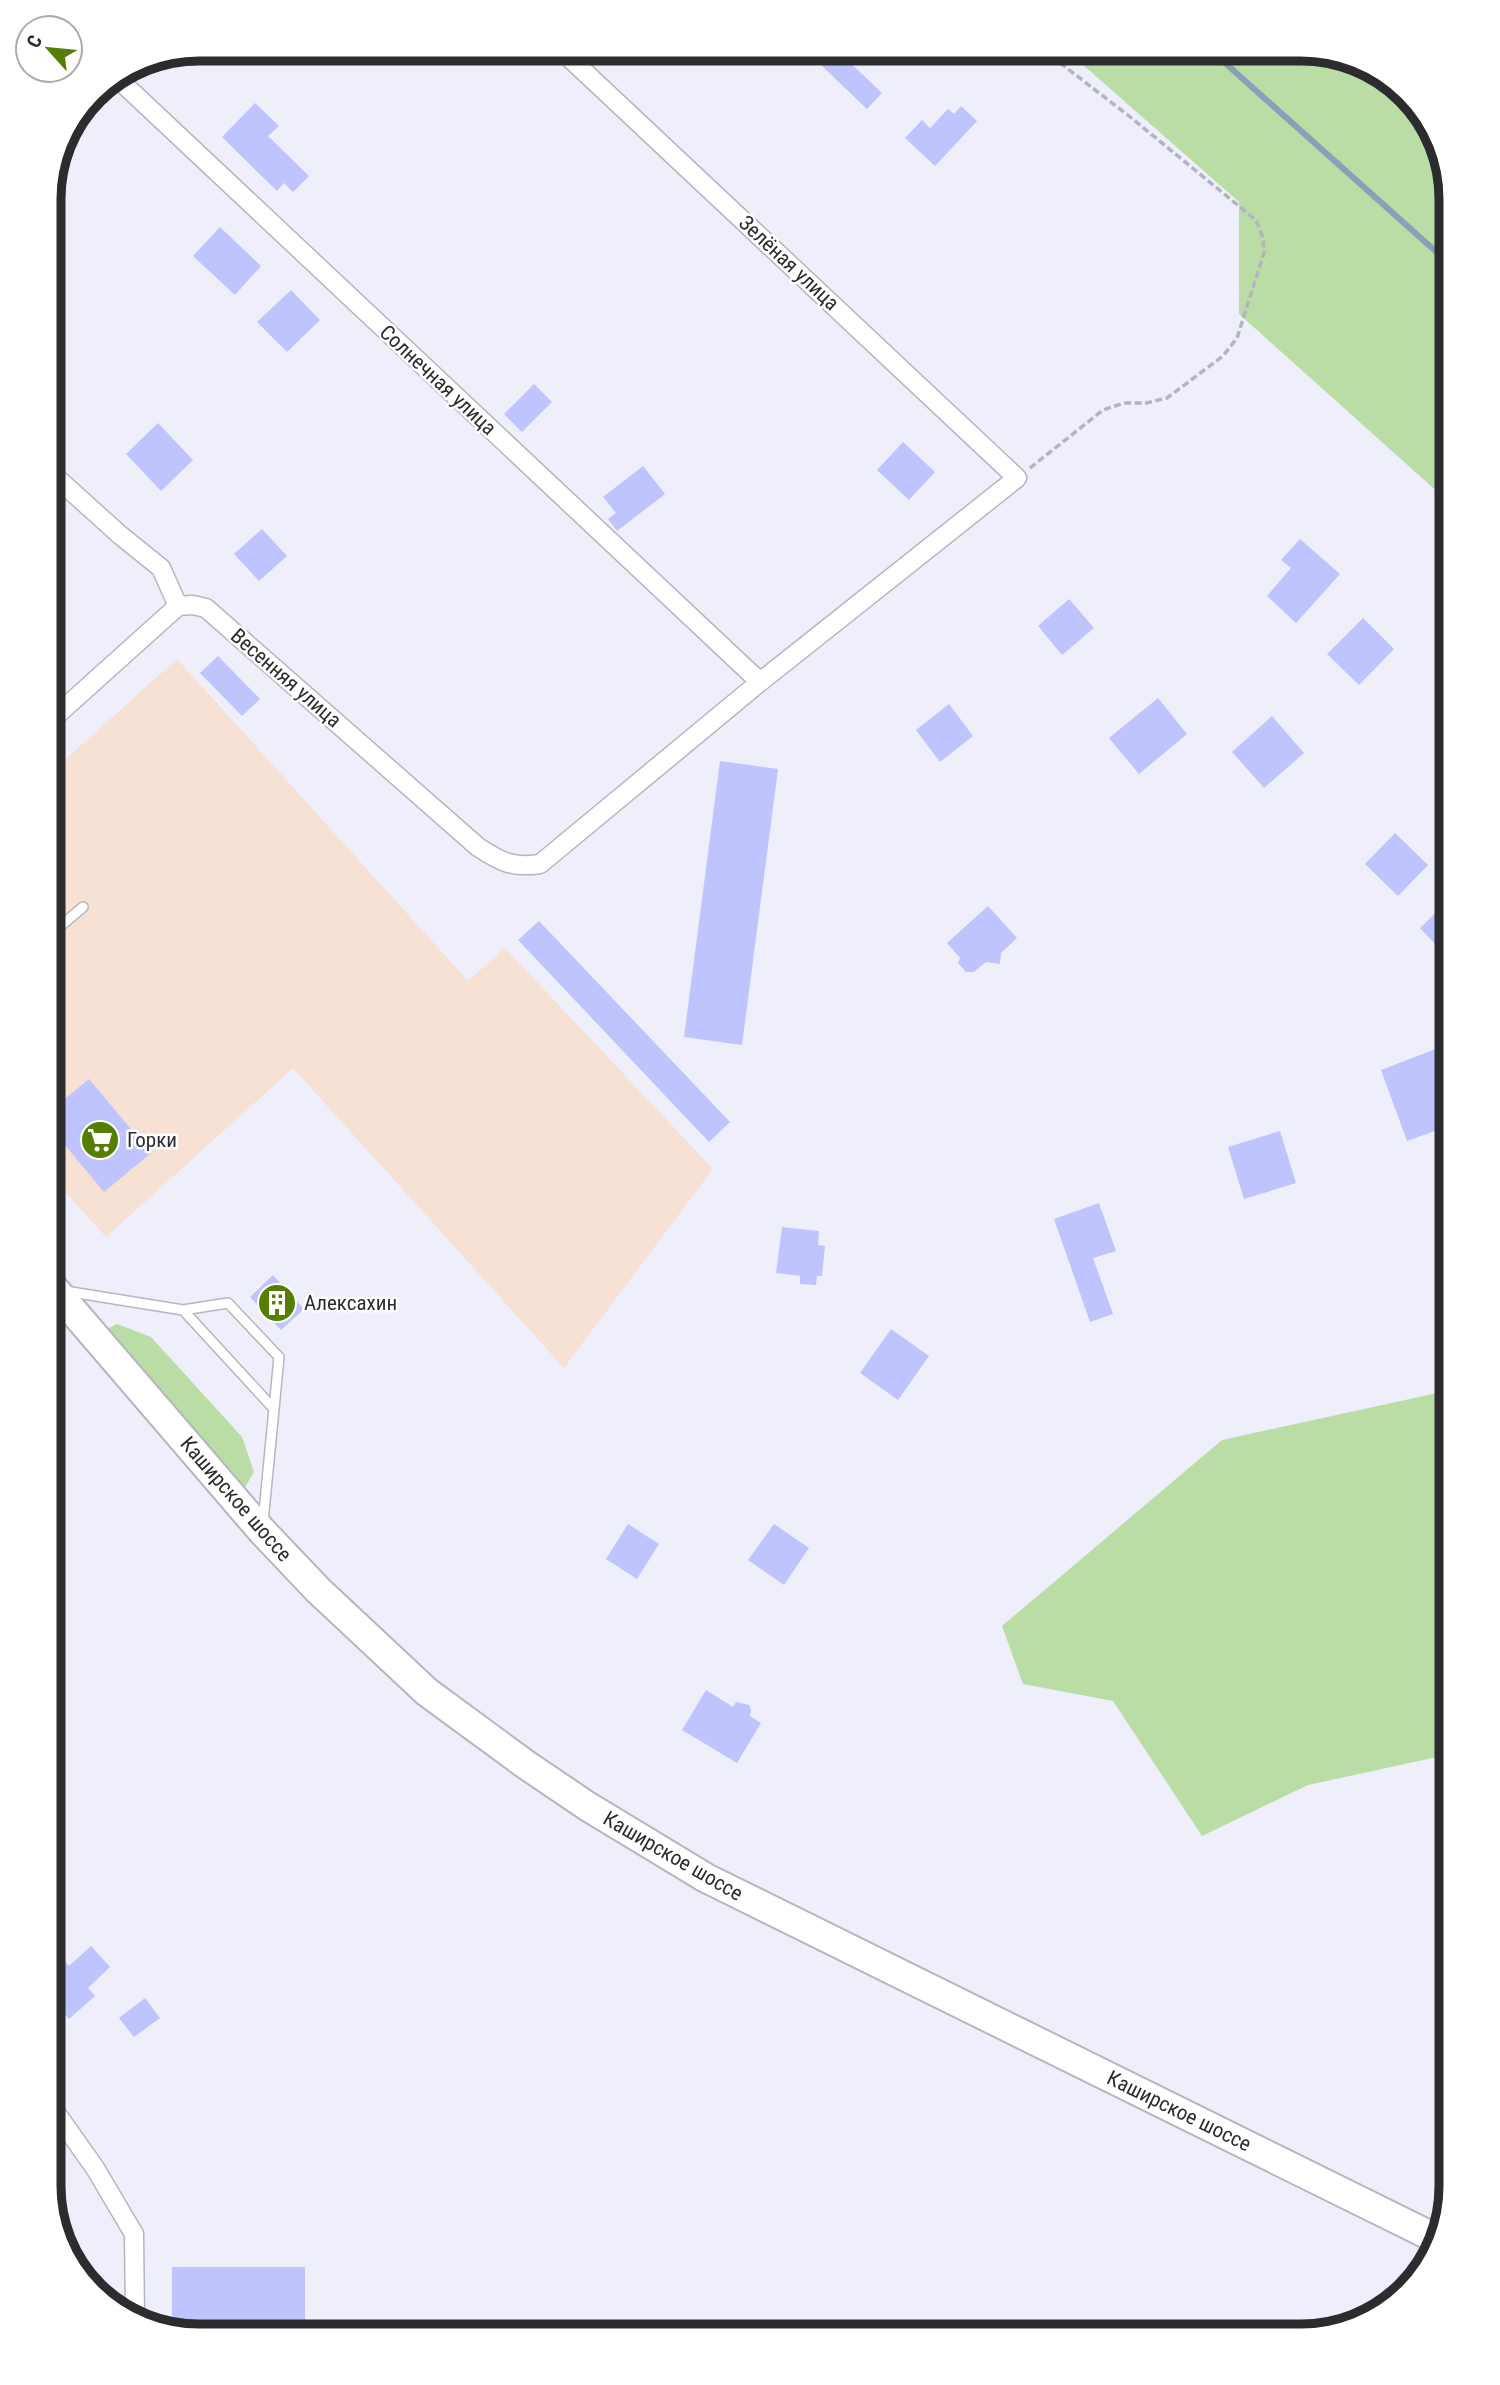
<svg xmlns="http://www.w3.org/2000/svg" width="1500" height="2385" viewBox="0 0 1500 2385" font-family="'Roboto Condensed',sans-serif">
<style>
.industrial{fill:#f7e1d4}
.green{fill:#b9dda5}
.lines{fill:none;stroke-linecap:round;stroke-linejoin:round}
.stream{stroke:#88a1bb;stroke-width:6}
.building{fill:#bfc3fe}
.service-casing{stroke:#b4b6c0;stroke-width:12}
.minor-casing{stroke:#b4b6c0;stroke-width:21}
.primary-casing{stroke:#b4b6c0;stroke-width:32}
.path{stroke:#b3b4bd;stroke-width:3.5;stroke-dasharray:7 3.5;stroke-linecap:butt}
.service{stroke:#fff;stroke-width:9}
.minor{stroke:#fff;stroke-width:18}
.primary{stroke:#fff;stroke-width:28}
.labels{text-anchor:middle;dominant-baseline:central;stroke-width:5;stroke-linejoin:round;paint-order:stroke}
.street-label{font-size:21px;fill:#2c2c30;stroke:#fff}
.poi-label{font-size:21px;fill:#2c2c30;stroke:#fff;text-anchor:start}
.rim{fill:none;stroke:#2c2c30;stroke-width:9}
</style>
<rect width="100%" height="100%" fill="#eeeffa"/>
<!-- industrial -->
<path class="industrial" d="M177,659l291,322 37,-33 208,221 -149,199 -271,-300 -187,169 -57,-63v-400z"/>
<!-- green -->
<path class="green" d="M1065,49h246l74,26 50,57 16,67v305l-212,-190v-112z
M117,1324l34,13 91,100 12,35 -10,17 -137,-160z
M1451,1390v364l-143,31 -106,51 -89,-135 -90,-17 -21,-58 220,-186z"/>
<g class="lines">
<!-- stream -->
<path class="stream" d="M1213,49l11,13 227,203"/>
</g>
<!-- building -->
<path class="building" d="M837,50l45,43 -15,16 -45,-43z
M255,103l24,23 -11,10 41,40 -16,16 -9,-9 -7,8 -55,-54z
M961,106l16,15 -42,45 -30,-28 17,-18 8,8 18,-19 6,5z
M220,227l41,39 -26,29 -42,-39z
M291,290l29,30 -33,32 -30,-30z
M534,384l18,18 -30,30 -18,-18z
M158,423l35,37 -32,31 -35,-37z
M903,442l32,30 -26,28 -32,-30z
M643,466l22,28 -48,37 -9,-12 8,-6 -13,-16z
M262,529l25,27 -28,25 -25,-27z
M1300,539l40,35 -44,49 -29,-27 24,-28 -10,-8z
M1069,599l25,29 -32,27 -24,-29z
M1363,618l31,31 -35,36 -32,-31z
M218,656l42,43 -18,17 -42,-43z
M1158,698l29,36 -48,40 -30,-36z
M949,704l24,32 -33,26 -24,-32z
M1272,716l32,37 -40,35 -32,-36z
M720,761l58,8 -36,276 -58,-8z
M1395,833l33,32 -30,31 -33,-32z
M1451,898v63l-31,-33z
M988,906l29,32 -16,15 -1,11 -14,-2 -12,10h-8l-8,-9 2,-5 -13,-15z
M539,921l191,201 -21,20 -191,-202z
M1446,1045l5,13v67l-44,16 -26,-71z
M89,1079l62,74 -47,39 -55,-66v-14z
M1280,1131l16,52 -52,16 -16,-52z
M1099,1203l17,48 -23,7 20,56 -23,8 -36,-103z
M782,1227l37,4 -1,14 7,1 -3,30h-5l-1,9 -16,-1v-8l-24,-3z
M273,1275l31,34 -23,21 -31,-33z
M891,1329l38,27 -31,44 -38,-27z
M628,1524l31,20 -22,35 -31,-20z
M774,1524l35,24 -25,37 -36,-25z
M706,1690l27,17 3,-5 13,3 2,5 -1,6 11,7 -24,40 -55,-33z
M91,1946l19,21 -22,21 7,8 -26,23 -20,-22v-25l14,-13 6,7z
M145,1998l15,20 -26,19 -15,-19z
M172,2267h133v69h-115l-18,-6z"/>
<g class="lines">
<defs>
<path id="service" d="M49,936l34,-29
M65,1291l118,19 91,99 -11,113
M183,1310l45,-7 51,54 -5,52"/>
<path id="minor" d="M116,77l644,605
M49,471l71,64 41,33 17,38
M178,606l15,-1 13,3 272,239c23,15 34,21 62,17l220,-182 257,-204 -457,-429
M49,722l129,-116
M49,2103l46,65 39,66 1,83"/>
<path id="primary" d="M49,1283l213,248 56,59 109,102 98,72 62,42 119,72 729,360"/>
</defs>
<!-- service casing -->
<use href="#service" class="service-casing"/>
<!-- minor casing -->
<use href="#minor" class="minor-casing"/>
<!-- primary casing -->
<use href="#primary" class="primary-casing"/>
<!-- path -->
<path class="path" d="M1030,468l73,-58 21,-7h22l21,-5 56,-42 14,-18 27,-85 -1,-15 -7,-18 -127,-104 -87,-67"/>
<!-- service -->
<use href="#service" class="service"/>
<!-- minor -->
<use href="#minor" class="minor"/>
<!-- primary -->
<use href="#primary" class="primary"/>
</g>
<!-- icons -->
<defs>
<symbol id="supermarket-disc" viewBox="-11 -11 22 22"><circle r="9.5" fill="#547f02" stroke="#fff"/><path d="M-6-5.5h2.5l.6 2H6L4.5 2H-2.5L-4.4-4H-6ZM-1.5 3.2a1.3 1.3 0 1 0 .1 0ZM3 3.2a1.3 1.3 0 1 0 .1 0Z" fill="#fff"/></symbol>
<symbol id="building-disc" viewBox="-11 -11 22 22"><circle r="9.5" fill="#547f02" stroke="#fff"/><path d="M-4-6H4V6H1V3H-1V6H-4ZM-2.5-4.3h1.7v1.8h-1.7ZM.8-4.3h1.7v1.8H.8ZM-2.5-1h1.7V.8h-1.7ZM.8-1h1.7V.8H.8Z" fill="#fff"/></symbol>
</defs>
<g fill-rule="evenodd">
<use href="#supermarket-disc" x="78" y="1118" width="44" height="44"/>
<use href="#building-disc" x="255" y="1281" width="44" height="44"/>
</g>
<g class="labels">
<!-- street labels -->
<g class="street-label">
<text transform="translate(789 263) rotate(43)">Зелёная улица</text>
<text transform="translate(438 380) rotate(43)">Солнечная улица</text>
<text transform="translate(286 678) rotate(41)">Весенняя улица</text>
<text transform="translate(236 1499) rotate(49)">Каширское шоссе</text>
<text transform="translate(673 1856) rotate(30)">Каширское шоссе</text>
<text transform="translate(1179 2111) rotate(26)">Каширское шоссе</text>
</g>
<!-- poi labels -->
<g class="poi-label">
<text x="127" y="1140">Горки</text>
<text x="304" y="1303">Алексахин</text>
</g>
</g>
<!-- crop -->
<path d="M0 0H1500V2385H0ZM199 61H1301A138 138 0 0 1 1439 199V2186A138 138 0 0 1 1301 2324H199A138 138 0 0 1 61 2186V199A138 138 0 0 1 199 61Z" fill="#fff" fill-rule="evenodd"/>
<path class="rim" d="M199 61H1301A138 138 0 0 1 1439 199V2186A138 138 0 0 1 1301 2324H199A138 138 0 0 1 61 2186V199A138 138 0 0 1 199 61Z"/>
<!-- north arrow -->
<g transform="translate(49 49) rotate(297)"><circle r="33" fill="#ffffff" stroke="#ababac" stroke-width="2"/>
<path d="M0-5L12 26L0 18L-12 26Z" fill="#547f02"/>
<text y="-10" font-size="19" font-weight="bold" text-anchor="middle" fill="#2c2c30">С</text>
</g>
</svg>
